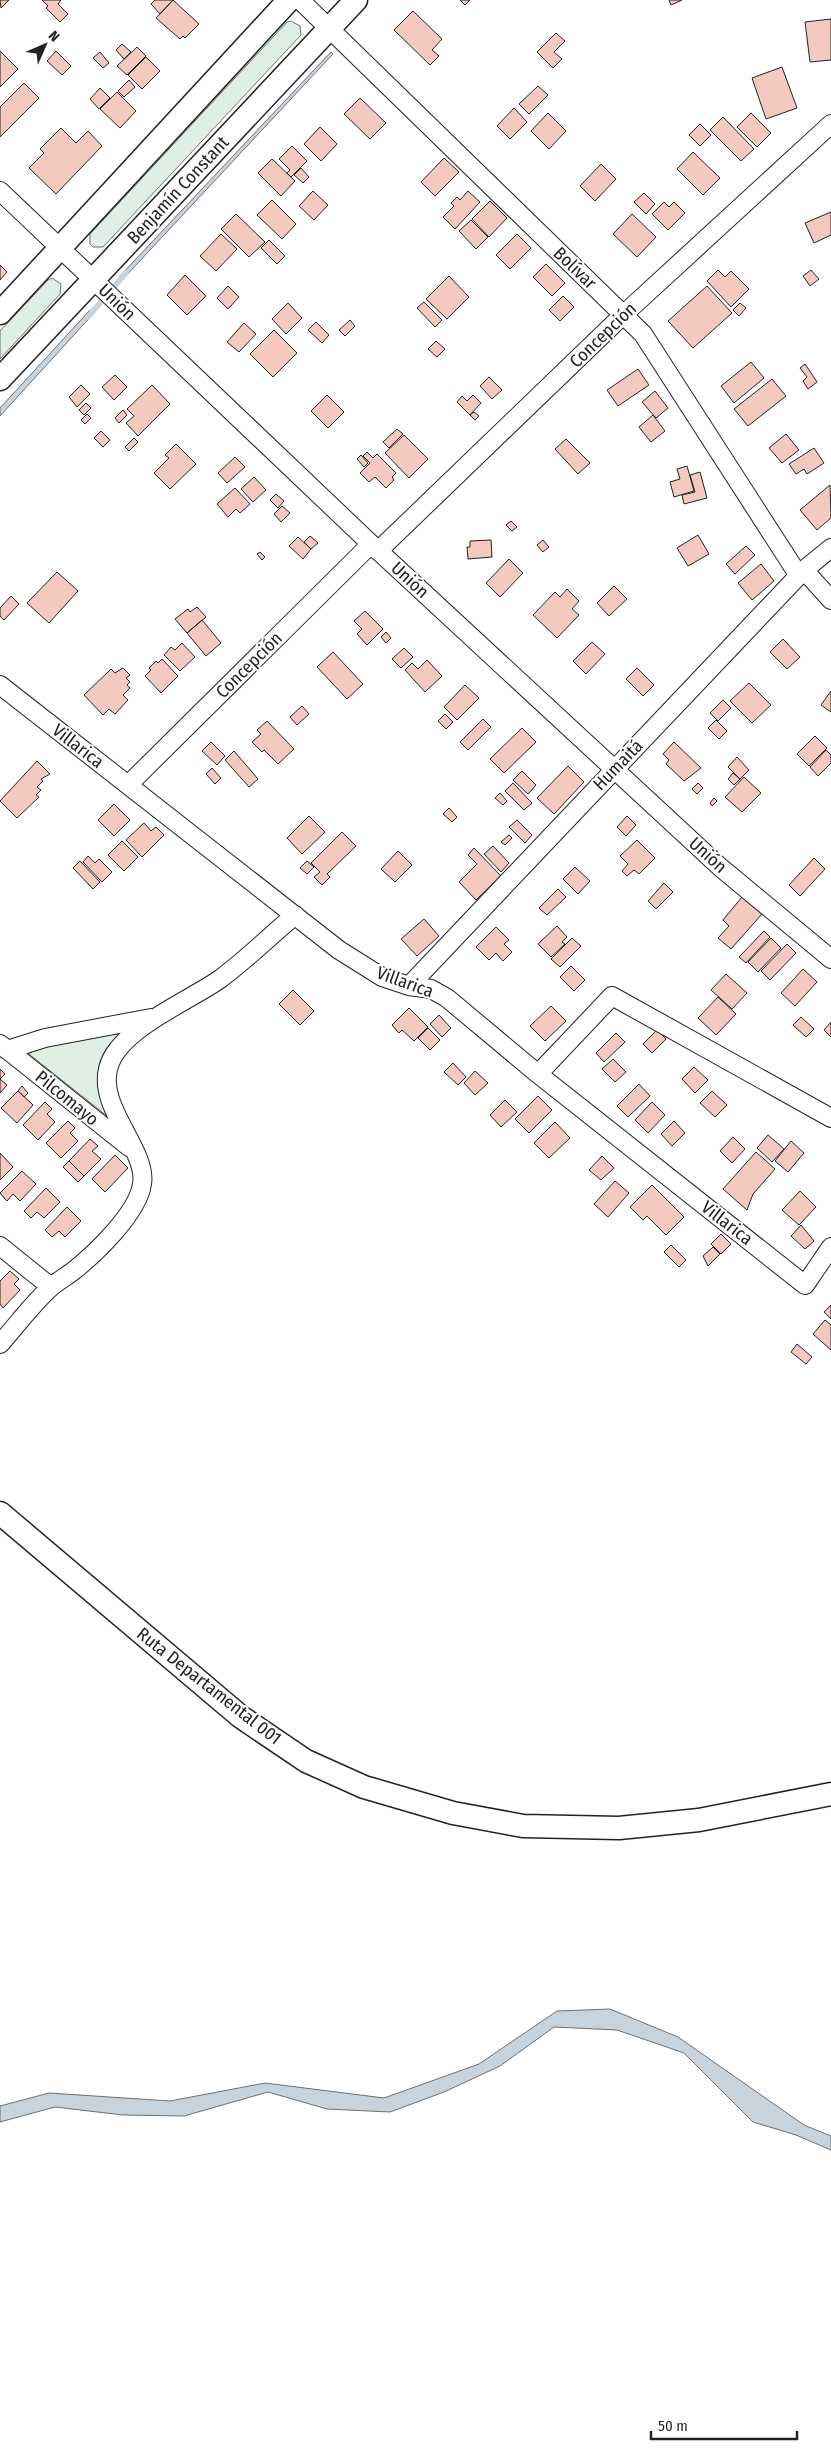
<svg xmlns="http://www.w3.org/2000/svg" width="831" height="2461" viewBox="0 0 831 2461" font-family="'Fira Sans Condensed',sans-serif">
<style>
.green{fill:#e0efe3;stroke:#6f6f6f}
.water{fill:#c7d3dd;stroke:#6f6f6f}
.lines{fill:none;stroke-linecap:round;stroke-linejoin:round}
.stream{stroke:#c7d3dd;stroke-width:5.5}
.building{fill:#f3c9c0;stroke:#222}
.minor-casing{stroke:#222;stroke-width:20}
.tertiary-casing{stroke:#222;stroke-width:25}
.minor{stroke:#fff;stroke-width:18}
.tertiary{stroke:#fff;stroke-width:22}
.labels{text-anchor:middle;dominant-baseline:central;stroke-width:4;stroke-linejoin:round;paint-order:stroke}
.street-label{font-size:18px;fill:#222;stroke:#fff}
</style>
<rect width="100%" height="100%" fill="#fff"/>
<!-- green -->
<path class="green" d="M291,21l9,5 1,9 -198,212h-10l-3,-3v-10l197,-212z
M52,278l9,6 -1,10 -60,65v-28l48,-51z
M125,1029c-2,6 -11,10 -16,16 -18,22 -10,47 -2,71l-78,-62 6,-5z"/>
<!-- water -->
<path class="water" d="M331,52l2,2 -211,226 -3,-3z
M90,310l4,3 -94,103v-8z
M610,2009l68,28 126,88 27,11v14l-35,-15 -43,-13 -69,-69 -67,-23 -63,-3 -54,39 -56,26 -54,20 -63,-3 -59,-17 -84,24 -61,-1 -68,-8 -55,15v-16l49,-13 121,8 95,-18 119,15 95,-34 78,-53z"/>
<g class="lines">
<!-- stream -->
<path class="stream" d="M88,317l38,-44"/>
</g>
<!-- building -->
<path class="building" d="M0,0h9l-8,8z
M42,0h19l-3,4 10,10 -8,8 -14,-14 2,-2z
M155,0h18l-13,14 -9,-10z
M173,0l26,24 -14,14 -2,-2 -3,3 -24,-21z
M460,0h10l-5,5z
M669,0h13l-11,5z
M413,11l29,28 -10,11 7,6 -9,9 -36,-35z
M831,19v41l-21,2 -5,-40z
M556,33l9,8 -11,11 8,7 -9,9 -16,-16z
M122,44l9,8 -7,7 -8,-9z
M137,47l9,9 -19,19 -10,-9z
M0,51l18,18 -18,18z
M56,51l15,15 -9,9 -15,-14z
M100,52l9,11 -6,5 -10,-10z
M146,57l14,14 -18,18 -14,-14z
M782,67l15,41 -31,11 -14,-41z
M129,80l6,7 -11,10 -6,-6z
M24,83l15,15 -39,39v-30z
M538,86l10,9 -19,19 -10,-10z
M100,88l10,10 -11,11 -9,-10z
M117,92l19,19 -16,17 -20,-19z
M360,98l26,25 -16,16 -26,-25z
M514,108l13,14 -17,17 -13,-13z
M548,113l18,18 -17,18 -18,-18z
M751,113l20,20 -14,14 -20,-20z
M723,117l31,32 -13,12 -31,-31z
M700,124l11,11 -11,11 -11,-11z
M320,127l17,17 -16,17 -17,-17z
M61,128l15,15 12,-12 14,15 -46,48 -27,-26 15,-15 -4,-4z
M292,146l15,15 -16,16 -4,-4 3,-3 -11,-11z
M693,152l27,26 -17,17 -26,-26z
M444,158l15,14 -24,24 -14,-14z
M272,159l23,22 -14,15 -23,-23z
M601,164l15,15 -21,22 -15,-15z
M301,168l8,9 -6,6 -9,-8z
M313,191l15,14 -14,15 -15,-14z
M468,191l12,11 -25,27 -12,-12 11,-11 -3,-3 6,-6 3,3z
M644,193l11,11 -9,10 -12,-12z
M272,200l24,24 -14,15 -25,-24z
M490,201l17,17 -18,19 -17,-18z
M664,202l5,5 5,-5 11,11 -17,17 -16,-16z
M831,212v23l-17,8 -9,-20z
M236,214l29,28 -16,15 -28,-28z
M632,214l24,23 -19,20 -24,-23z
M471,220l17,17 -12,12 -17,-18z
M221,234l16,15 -21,22 -16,-15z
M517,234l14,14 -21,21 -14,-14z
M269,240l16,16 -8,8 -16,-16z
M546,264l19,19 -13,13 -19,-19z
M0,265l7,7 -7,8z
M718,270l7,7 6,-6 18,18 -18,18 -24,-26z
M811,270l8,9 -9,7 -7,-10z
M185,275l21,21 -19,19 -20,-20z
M449,276l20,21 -22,22 -21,-20z
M228,286l11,11 -11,12 -11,-11z
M707,286l25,27 -39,35 -25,-27z
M563,296l11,11 -14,14 -11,-11z
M424,302l18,18 -7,7 -18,-19z
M288,303l14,15 -16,16 -14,-15z
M740,303l6,5 -7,8 -6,-6z
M350,320l5,6 -10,10 -6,-6z
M316,322l13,13 -7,8 -14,-13z
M244,323l12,11 -17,18 -12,-10z
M274,330l23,23 -24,24 -23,-23z
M436,341l9,8 -8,8 -9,-8z
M751,362l13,16 -30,25 -13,-17z
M805,364l12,18 -9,7 -5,-8 4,-4 -7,-9z
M638,369l11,16 -31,21 -11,-16z
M115,375l12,12 -13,13 -12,-13z
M489,377l13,13 -10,9 -12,-13z
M772,379l14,17 -38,30 -14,-17z
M81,385l9,9 -13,13 -8,-10z
M152,385l18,19 -32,32 -12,-13 8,-7 -7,-7z
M655,391l13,17 -12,10 -14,-16z
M327,395l17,17 -16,16 -17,-17z
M473,395l8,8 -11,12 -13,-13 5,-6 5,5z
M86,403l5,5 -7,7 -5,-5z
M123,410l4,5 -8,8 -4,-5z
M474,412l5,4 -4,4 -5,-5z
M87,414l4,4 -6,6 -4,-4z
M653,415l12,16 -14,11 -12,-15z
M397,429l6,5 -14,14 -6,-6z
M101,431l9,9 -7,7 -9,-9z
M786,434l13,16 -17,13 -13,-15z
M404,435l24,24 -19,19 -24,-25z
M134,438l4,4 -9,9 -4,-4z
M566,439l24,24 -12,11 -23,-25z
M176,444l20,20 -26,25 -16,-16 15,-15 -4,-3z
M814,448l10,15 -17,11 -3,-5 -8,5 -7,-10z
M367,452l6,6 4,-4 19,19 -4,4 2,3 -8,8 -11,-11 -6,5 -9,-9 10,-10 -7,-7z
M361,455l7,8 -4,4 -7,-8z
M235,457l10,10 -18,16 -9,-10z
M687,466l7,25 -20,6 -4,-15 10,-3 -3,-10z
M700,472l7,26 -23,6 -2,-9 13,-3 -5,-17z
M254,477l12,13 -13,12 -12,-13z
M830,485l1,33 -14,12 -17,-20z
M235,488l15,16 -10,9 -4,-4 -8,8 -11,-13z
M276,494l8,7 -6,7 -8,-8z
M282,506l8,7 -9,9 -7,-8z
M511,521l6,6 -5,4 -6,-6z
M698,535l11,19 -21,12 -11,-18z
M310,536l8,7 -7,6 -7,-7z
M298,537l13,12 -8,10 -14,-13z
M491,540l1,17 -24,2 -1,-12h3v-6z
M543,540l6,7 -6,5 -6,-7z
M746,546l9,9 -20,19 -9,-10z
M260,552l5,5 -3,3 -5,-6z
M509,559l14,14 -23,24 -14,-14z
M761,564l13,17 -22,19 -14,-17z
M57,572l21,19 -29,32 -22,-20z
M614,586l13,13 -18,17 -12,-13z
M567,589l12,12 -7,8 7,6 -22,23 -24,-23 22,-23 5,5z
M11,596l8,8 -15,16 -4,-4v-8z
M197,607l9,10 -19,16 -12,-14 13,-10 2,3z
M365,611l18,18 -16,16 -10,-11 5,-5 -8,-8z
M202,620l19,23 -15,13 -19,-23z
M386,632l5,6 -5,5 -5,-6z
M783,639l17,18 -13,12 -17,-17z
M592,642l13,12 -19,20 -13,-13z
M182,643l13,14 -15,14 -16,-16 7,-8 4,3z
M404,648l9,9 -12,11 -9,-9z
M333,652l30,32 -16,15 -30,-32z
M162,659l16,17 -17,17 -16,-17 6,-6 -2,-2 7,-7 2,2z
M427,660l15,16 -17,16 -20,-22 7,-7 6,6z
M123,668l7,7 -4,3 4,4 -3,3 3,3 -7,7 5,5 -13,14 -6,-5 -6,6 -19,-20 27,-26 4,4z
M637,668l17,17 -11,11 -17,-17z
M749,683l22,22 -19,18 -22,-22z
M465,685l14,13 -22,22 -13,-13z
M831,691v21l-10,-7z
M723,700l8,8 -13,13 -8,-8z
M302,706l7,8 -12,11 -7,-8z
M445,714l8,8 -7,7 -8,-8z
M483,719l8,8 -23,23 -8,-8z
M716,720l11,11 -8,8 -11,-11z
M267,721l27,28 -16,15 -14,-14 -2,2 -10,-10 9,-8 -4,-4z
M522,728l14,14 -32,31 -14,-14z
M815,736l12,12 -18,18 -12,-12z
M211,742l14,14 -8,9 -15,-14z
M674,742l27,26 -17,13 -18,-17 3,-4 -6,-6z
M826,750l5,5v8l-13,13 -8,-9z
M234,751l24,28 -9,8 -24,-27z
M737,757l12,13 -9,9 -12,-12z
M37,761l13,13 -9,5 2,2 -6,6 4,3 -5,5 3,2 -22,21 -17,-17z
M568,766l16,16 -30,32 -17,-16z
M212,768l9,10 -6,6 -9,-10z
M522,771l14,14 -8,9 -15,-14z
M733,773l7,6 -6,6 -6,-6z
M744,777l17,16 -19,19 -17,-15z
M513,783l19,20 -8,7 -19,-19z
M698,783l5,5 -6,6 -5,-5z
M500,793l7,8 -4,4 -8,-7z
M714,798l3,3 -5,5 -2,-3z
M114,804l16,16 -16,16 -16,-16z
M449,808l8,9 -5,5 -9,-8z
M309,816l16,16 -23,22 -15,-16z
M627,816l9,9 -10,11 -9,-9z
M517,820l15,15 -7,8 -16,-16z
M144,823l7,8 5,-4 8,8 -22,22 -16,-17z
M342,832l14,14 -29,28 3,3 -8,8 -8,-8 6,-5 -9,-9z
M509,835l3,3 -7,7 -4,-3z
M637,840l18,18 -16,16 -5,-4 -7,6 -5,-5 6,-7 -8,-8z
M122,841l16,16 -14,14 -16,-16z
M493,846l16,17 -8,9 -17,-18z
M474,848l27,28 -25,24 -17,-18 18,-18 -9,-9z
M398,851l14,14 -17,17 -14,-13z
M88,856l7,7 4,-4 13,13 -10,10 -19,-20z
M814,858l11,11 -25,27 -11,-11z
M80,861l20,21 -7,7 -20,-21z
M307,861l7,6 -7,7 -7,-6z
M575,867l15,14 -12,13 -15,-15z
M664,883l9,9 -17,17 -8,-8z
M558,889l8,8 -19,18 -8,-7z
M742,897l20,17 -31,35 -13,-11 11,-12 -6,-6z
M424,919l15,17 -22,20 -16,-17z
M557,926l10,11 -5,5 3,2 -14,13 -13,-13z
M496,927l13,13 -5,4 8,8 -9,9 -7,-8 -7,7 -13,-13z
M764,931l6,6 -24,26 -7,-6z
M572,938l9,8 -21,21 -9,-8z
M771,938l10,10 -23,24 -10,-10z
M787,944l9,9 -26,27 -9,-9z
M571,966l14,14 -11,11 -14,-14z
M803,969l14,13 -22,24 -14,-13z
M726,974l21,19 -15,16 -21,-19z
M293,990l21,21 -14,14 -21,-21z
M718,997l18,17 -20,21 -18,-17z
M551,1006l15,15 -21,20 -15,-15z
M409,1008l19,19 -14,14 -12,-11 -3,3 -7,-8z
M439,1015l12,13 -9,9 -12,-13z
M801,1017l13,12 -8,8 -13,-12z
M831,1022v15l-7,-7z
M428,1028l12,12 -10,10 -12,-12z
M657,1030l9,9 -14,14 -9,-9z
M616,1033l9,9 -21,20 -8,-9z
M613,1059l13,13 -11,10 -13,-13z
M453,1063l13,14 -8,8 -14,-13z
M694,1067l14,13 -13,13 -13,-14z
M0,1069l5,5 -5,5 7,6 -7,8z
M475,1071l13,12 -13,12 -11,-12z
M639,1084l11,12 -22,21 -11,-11z
M22,1086l6,7 -4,4 -6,-6z
M18,1091l15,14 -16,18 -16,-15z
M712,1091l15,14 -12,12 -15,-14z
M538,1096l14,14 -23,23 -14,-14z
M505,1100l12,12 -16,15 -11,-12z
M45,1102l7,7 -5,5 8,8 -17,18 -15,-15z
M652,1102l13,13 -17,18 -13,-13z
M68,1121l7,7 -5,5 8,8 -17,17 -15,-15z
M674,1121l11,12 -13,13 -11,-12z
M555,1122l15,16 -21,20 -15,-15z
M768,1135l16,14 -12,13 -15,-14z
M733,1137l12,12 -13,14 -12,-12z
M90,1139l8,7 -6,5 9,8 -17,17 -15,-15z
M791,1141l13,12 -16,19 -13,-11z
M756,1152l19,17 -22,25 -6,16 -24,-21z
M0,1153l13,14 -13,13z
M115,1155l13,13 -23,24 -13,-13z
M602,1156l12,12 -13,12 -12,-10z
M69,1161l15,15 -6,6 -15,-15z
M22,1171l14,13 -16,17 -7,-7 -6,7 -7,-8z
M615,1181l14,12 -21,24 -14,-13z
M652,1185l32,32 -18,18 -19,-19 -4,4 -13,-13z
M46,1188l14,14 -16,16 -7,-6 -6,6 -7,-7z
M800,1191l16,16 -17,18 -17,-15z
M67,1207l14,14 -16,16 -6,-6 -7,6 -7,-7z
M801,1225l13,16 -9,8 -14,-13z
M721,1234l10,10 -10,10 -10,-10z
M671,1245l15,15 -7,7 -15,-15z
M713,1247l7,7 -12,12 -5,-10z
M10,1271l9,8 -5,5 6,6 -17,18 -3,-4v-23z
M831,1305v14l-7,-7z
M825,1320l6,5v25l-18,-16z
M797,1344l15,13 -6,7 -15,-12z"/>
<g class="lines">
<defs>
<path id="minor" d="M300,0l343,334 156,242
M0,191l371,353 349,323 111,92
M378,551l245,-236 208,-191
M804,570l27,30
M0,685l339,265 43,27 27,9 22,3 16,9 91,76 267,211 26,-38
M128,785l243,-241
M409,986l395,-416 27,-22
M0,1044l129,103
M7,1050l38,-12 106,-20
M538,1074l74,-78 219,122
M0,1246l51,41
M0,1344c17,-19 32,-40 51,-57 6,-5 14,-10 21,-15 23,-18 66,-59 70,-88 6,-35 -49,-80 -32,-121 14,-36 79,-62 110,-84 26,-19 50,-43 75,-64"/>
<path id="tertiary" d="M0,313l289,-313
M0,379l356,-379
M0,1513l241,204 65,44 58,26 89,26 70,13 96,2 80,-8 132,-26"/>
</defs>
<!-- minor casing -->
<use href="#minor" class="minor-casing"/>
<!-- tertiary casing -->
<use href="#tertiary" class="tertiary-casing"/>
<!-- minor -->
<use href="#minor" class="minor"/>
<!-- tertiary -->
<use href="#tertiary" class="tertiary"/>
</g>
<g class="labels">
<!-- street labels -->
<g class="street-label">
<text transform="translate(178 190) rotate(-47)">Benjamín Constant</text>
<text transform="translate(575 268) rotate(44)">Bolívar</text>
<text transform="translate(117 302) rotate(44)">Unión</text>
<text transform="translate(603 335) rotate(-44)">Concepción</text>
<text transform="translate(410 580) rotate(43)">Unión</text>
<text transform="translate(249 665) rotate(-45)">Concepción</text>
<text transform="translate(78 746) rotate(38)">Villarica</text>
<text transform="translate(618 765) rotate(-46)">Humaitá</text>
<text transform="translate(708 855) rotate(42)">Unión</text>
<text transform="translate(405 982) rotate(20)">Villarica</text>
<text transform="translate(67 1098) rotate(39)">Pilcomayo</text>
<text transform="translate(727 1223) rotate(38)">Villarica</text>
<text transform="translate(209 1686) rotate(38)">Ruta Departamental 001</text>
</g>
</g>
<!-- north arrow -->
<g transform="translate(45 45) rotate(45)" stroke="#ffffff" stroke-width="4" paint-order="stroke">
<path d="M0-4L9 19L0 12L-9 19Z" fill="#222222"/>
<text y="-8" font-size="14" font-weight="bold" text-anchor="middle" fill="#222222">N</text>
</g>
<!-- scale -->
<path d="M651 2431v8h146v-8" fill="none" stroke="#222222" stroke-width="2.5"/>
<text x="658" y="2431" font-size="15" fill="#222222" stroke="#ffffff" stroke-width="4" paint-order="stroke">50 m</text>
</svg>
